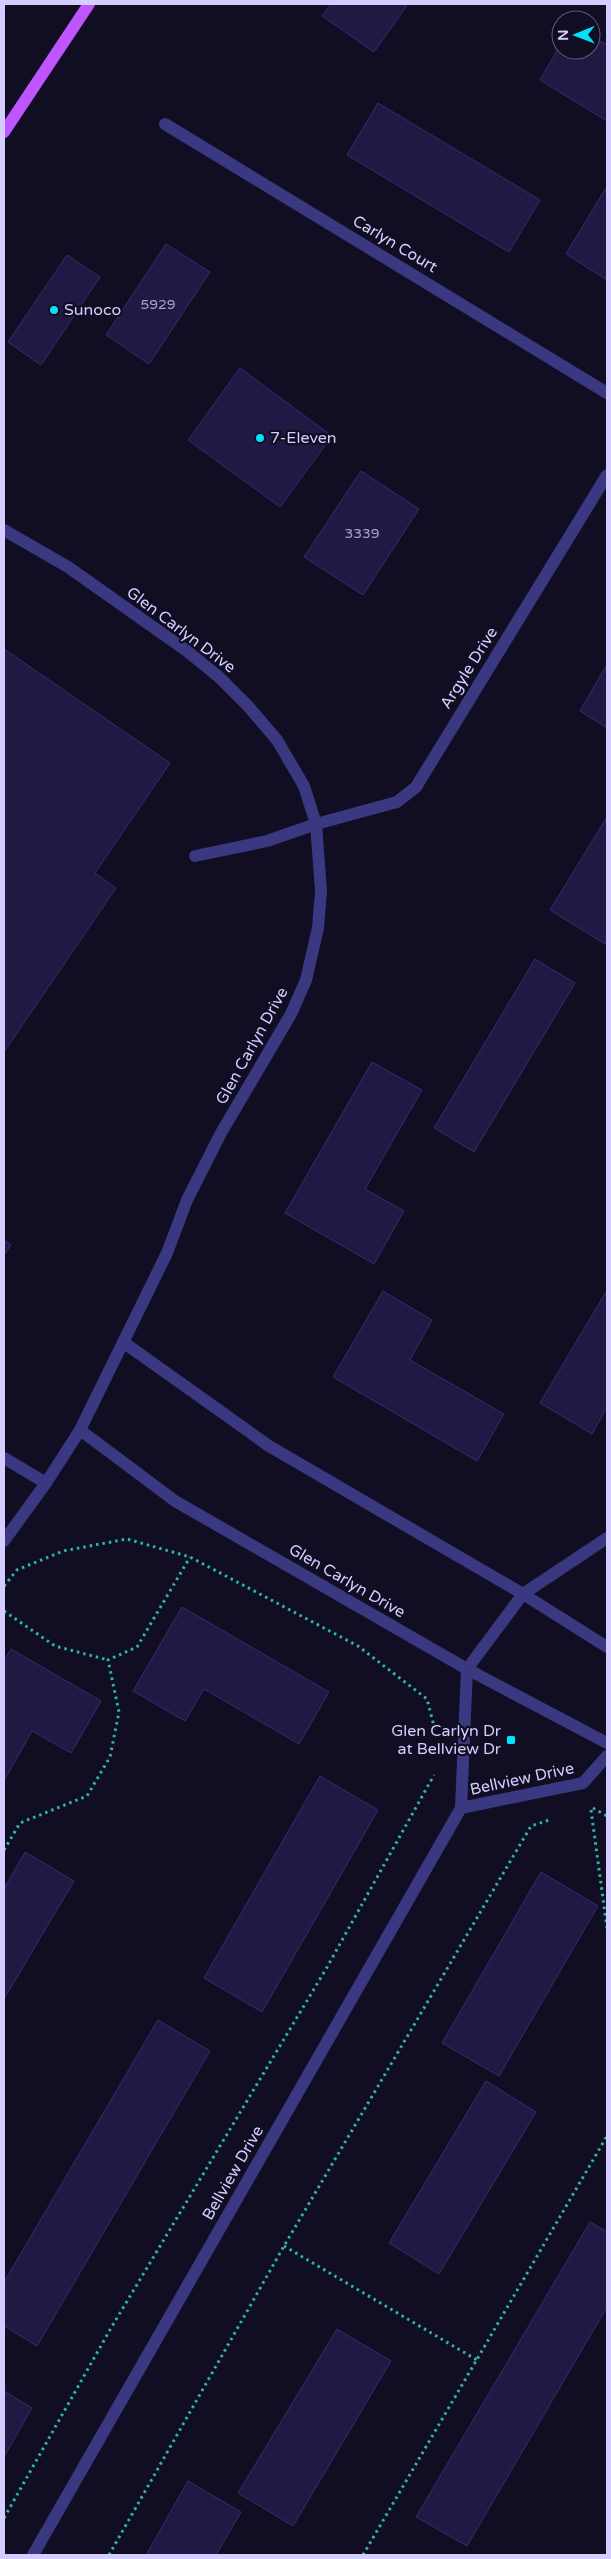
<svg xmlns="http://www.w3.org/2000/svg" width="611" height="2559" viewBox="0 0 611 2559" font-family="'Varela Round',sans-serif">
<style>
.building{fill:#211943;stroke:#382b6f}
.lines{fill:none;stroke-linecap:round;stroke-linejoin:round}
.path{stroke:#2db4ab;stroke-width:3;stroke-dasharray:2.5 4;stroke-linecap:butt}
.service{stroke:#3a3881;stroke-width:12}
.minor{stroke:#3a3881;stroke-width:12}
.tertiary{stroke:#3a3881;stroke-width:12}
.primary{stroke:#be55ff;stroke-width:12}
.poi-dot{fill:#00e2f9;stroke:#110d22;stroke-width:2}
.labels{text-anchor:middle;dominant-baseline:central;stroke-width:4.5;stroke-linejoin:round;paint-order:stroke}
.number-label{font-size:14px;fill:#a6a1d0}
.street-label{font-size:16px;fill:#d3ceff;stroke:#110d22}
.poi-label{font-size:16px;fill:#d3ceff;stroke:#110d22;text-anchor:start}
</style>
<rect width="100%" height="100%" fill="#110d22"/>
<!-- building -->
<path class="building" d="M331,4h77l-34,48 -52,-36z
M591,36l16,9v76l-67,-41 21,-36v6h30z
M378,103l162,97 -31,52 -162,-97z
M607,186v94l-41,-26z
M166,244l44,28 -61,92 -43,-29z
M67,255l33,22 -59,88 -33,-23z
M240,368l92,68 -52,71 -92,-67z
M361,471l58,38 -56,86 -59,-38z
M4,649l166,114 -75,110 21,15 -112,164z
M607,664v64l-27,-17z
M607,817v123l-2,4 -55,-34z
M535,959l40,24 -101,169 -40,-24z
M372,1062l50,28 -57,99 39,22 -30,53 -89,-51z
M4,1240l7,5 -7,10z
M607,1290v117l-15,27 -52,-31z
M383,1291l49,29 -22,40 94,54 -27,47 -144,-84z
M182,1607l147,85 -30,52 -95,-55 -19,32 -52,-30z
M11,1649l90,52 -30,52 -39,-22 -28,50v-120z
M320,1776l58,34 -116,202 -58,-34z
M25,1852l49,29 -70,118v-110z
M541,1872l57,34 -99,170 -57,-33z
M158,2020l52,31 -173,295 -33,-20v-44z
M486,2081l50,31 -97,162 -50,-31z
M590,2222l17,10v75l-140,239 -51,-29z
M337,2329l54,32 -98,165 -55,-33z
M4,2391l28,17 -28,49z
M188,2481l53,31 -25,43h-70z"/>
<g class="lines">
<!-- path -->
<path class="path" d="M4,1586l13,-16 46,-19 64,-12 63,18 168,89 69,53 8,31
M4,1611l51,35 53,14
M593,1808l14,8
M591,1810l16,118
M4,1850l16,-27 67,-27 23,-39 9,-45 -11,-52 29,-13 53,-90
M284,2246l193,114
M4,2518l107,-190 215,-359 108,-194
M109,2555l175,-309 247,-420 18,-6
M363,2555l244,-419"/>
<!-- service -->
<path class="service" d="M195,856l72,-15 49,-17
M4,1458l42,25"/>
<!-- minor -->
<path class="minor" d="M165,124l442,269
M316,824l81,-22 19,-15 191,-312
M461,1808l122,-25 24,-27
M33,2555l428,-747 6,-139 56,-75 84,-56"/>
<!-- tertiary -->
<path class="tertiary" d="M4,530l64,37 119,84 32,26 29,29 29,34 27,46 12,38 5,67 -3,37 -12,52 -15,34 -70,119 -34,67 -20,53 -87,177 -34,53 -42,58
M123,1342l146,104 254,148 84,53
M80,1430l95,71 292,168 140,74"/>
<!-- primary -->
<path class="primary" d="M4,132l85,-128"/>
</g>
<!-- markers -->
<g class="poi-dot">
<circle cx="54" cy="310" r="5"/>
<circle cx="260" cy="438" r="5"/>
<rect x="506" y="1735" width="10" height="10" rx="2.5"/>
</g>
<g class="labels">
<!-- number labels -->
<g class="number-label">
<text x="158" y="304">5929</text>
<text x="362" y="533">3339</text>
</g>
<!-- street labels -->
<g class="street-label">
<text transform="translate(395 244) rotate(31)">Carlyn Court</text>
<text transform="translate(181 630) rotate(37)">Glen Carlyn Drive</text>
<text transform="translate(469 668) rotate(-58)">Argyle Drive</text>
<text transform="translate(252 1046) rotate(-61)">Glen Carlyn Drive</text>
<text transform="translate(347 1581) rotate(30)">Glen Carlyn Drive</text>
<text transform="translate(522 1779) rotate(-12)">Bellview Drive</text>
<text transform="translate(233 2173) rotate(-60)">Bellview Drive</text>
</g>
<!-- poi labels -->
<g class="poi-label">
<text x="64" y="310">Sunoco</text>
<text x="270" y="438">7-Eleven</text>
<text x="501" y="1731" text-anchor="end">Glen Carlyn Dr<tspan x="501" dy="18">at Bellview Dr</tspan></text>
</g>
</g>
<!-- border -->
<rect width="611" height="2559" fill="none" stroke="#d3ceff" stroke-width="10"/>
<!-- north arrow -->
<g transform="translate(576 35) rotate(269)"><circle r="24" fill="#110d22" stroke="#5f5a7a"/>
<path d="M0-4L9 19L0 12L-9 19Z" fill="#00e2f9"/>
<text y="-8" font-size="14" font-weight="bold" text-anchor="middle" fill="#d3ceff">N</text>
</g>
</svg>
